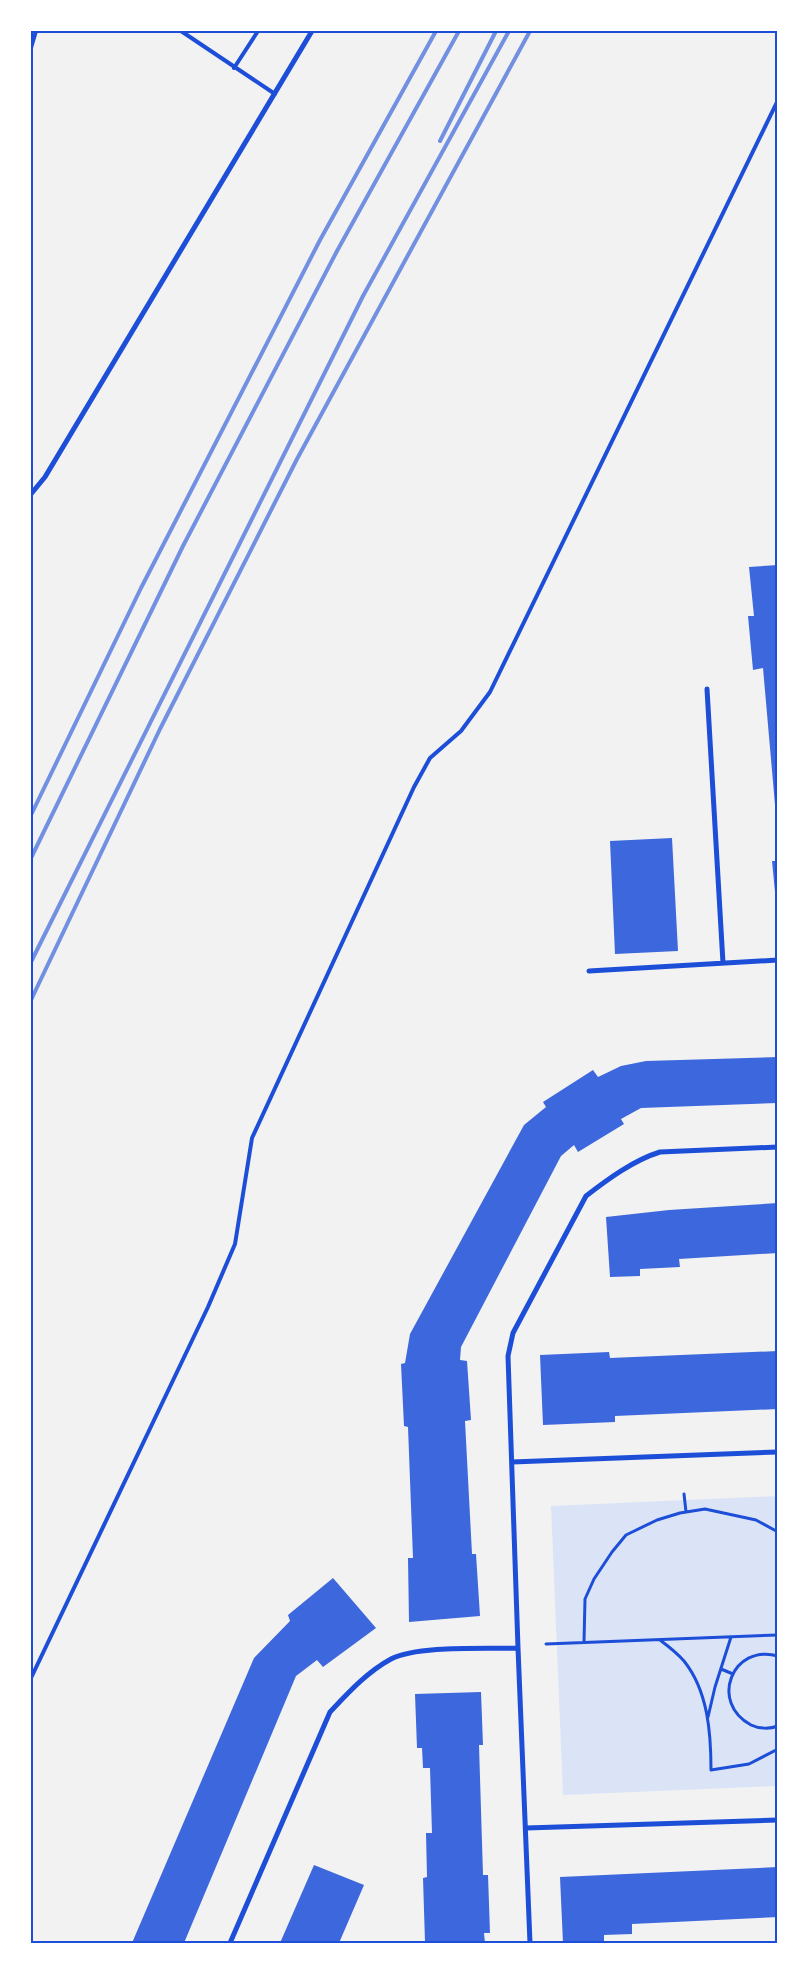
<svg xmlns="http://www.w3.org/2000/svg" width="809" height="1974" viewBox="0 0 809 1974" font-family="'Open Sans',sans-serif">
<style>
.green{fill:#dbe4f7}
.building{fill:#3d67dc}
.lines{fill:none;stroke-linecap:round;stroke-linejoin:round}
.path{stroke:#1d4ed8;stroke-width:3}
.service{stroke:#1d4ed8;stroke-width:4}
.minor{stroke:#1d4ed8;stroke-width:5}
.rail{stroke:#7290e2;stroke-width:4}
.neatline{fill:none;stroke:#1d4ed8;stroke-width:2}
</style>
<rect width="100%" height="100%" fill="#f2f2f2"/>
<!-- green -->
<path class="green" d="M778,1496v290l-215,9 -12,-289z"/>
<!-- building -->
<path class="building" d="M778,565v251h-2l-13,-148 -10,2 -5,-54h6l-5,-49z
M672,838l6,113 -63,3 -5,-113z
M772,861h6v41h-2z
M778,1057v46l-137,5 -20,11 3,5 -46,28 -4,-7 -13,11 -100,191 -1,13 7,1 4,59 -6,1 7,133h4l4,62 -71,6 -1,-64h5l-5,-131 -4,-1 -3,-62 4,-1 5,-29 114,-209 22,-18 -3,-5 50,-32 5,7 23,-11 25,-5z
M778,1203v50l-99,6 1,8 -40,2v7l-30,1 -4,-60 63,-7z
M778,1351v58l-163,7v6l-72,3 -3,-70 69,-3 1,6z
M333,1578l43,50 -53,39 -6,-7 -21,16 -112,267h-52l122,-285 36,-37 -2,-6z
M481,1692l2,53h-4l4,130h5l2,58h-6l1,10 -60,-1 -2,-64 4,-1 -1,-44h6l-2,-65h-7l-1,-20h-5l-2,-54z
M314,1865l50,20 -25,58h-59z
M778,1867v50l-146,7v10l-28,1v8h-41l-3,-66z"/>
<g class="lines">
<!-- path -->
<path class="path" d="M684,1494l2,18
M660,1640c8,6 17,13 24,21 24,30 27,72 27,109l38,-6 29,-15
M584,1642l1,-43 9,-20 18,-27 14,-17 31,-15 23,-7 25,-4 51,11 22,12
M546,1644l232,-9
M778,1656c-46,-13 -69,47 -27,69 8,4 19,4 27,1
M721,1669l12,5
M708,1717l7,-30 16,-50"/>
<!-- service -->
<path class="service" d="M181,31l94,63
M31,48l5,-17
M234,68l24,-37
M31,1678l177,-371 27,-63 17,-106 162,-351 16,-29 31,-27 29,-39 288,-592"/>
<!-- minor -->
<path class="minor" d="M31,494l14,-17 267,-446
M707,689l16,274
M589,971l189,-11
M512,1462l266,-10
M526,1828l252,-8
M230,1943l100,-231c18,-19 37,-40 61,-53 27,-14 94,-10 127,-11
M530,1943l-12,-295 -10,-292 5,-23 73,-137c22,-17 48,-36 74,-44l118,-5"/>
<!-- rail -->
<path class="rail" d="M440,141l56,-110
M31,815l110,-227 179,-348 116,-209
M31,858l152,-312 154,-295 122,-220
M31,962l332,-666 146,-265
M31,1000l129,-271 137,-270 233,-428"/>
</g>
<!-- border -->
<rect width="809" height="1974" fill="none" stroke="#ffffff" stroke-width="65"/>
<rect x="32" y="32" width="744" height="1910" class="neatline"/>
</svg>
